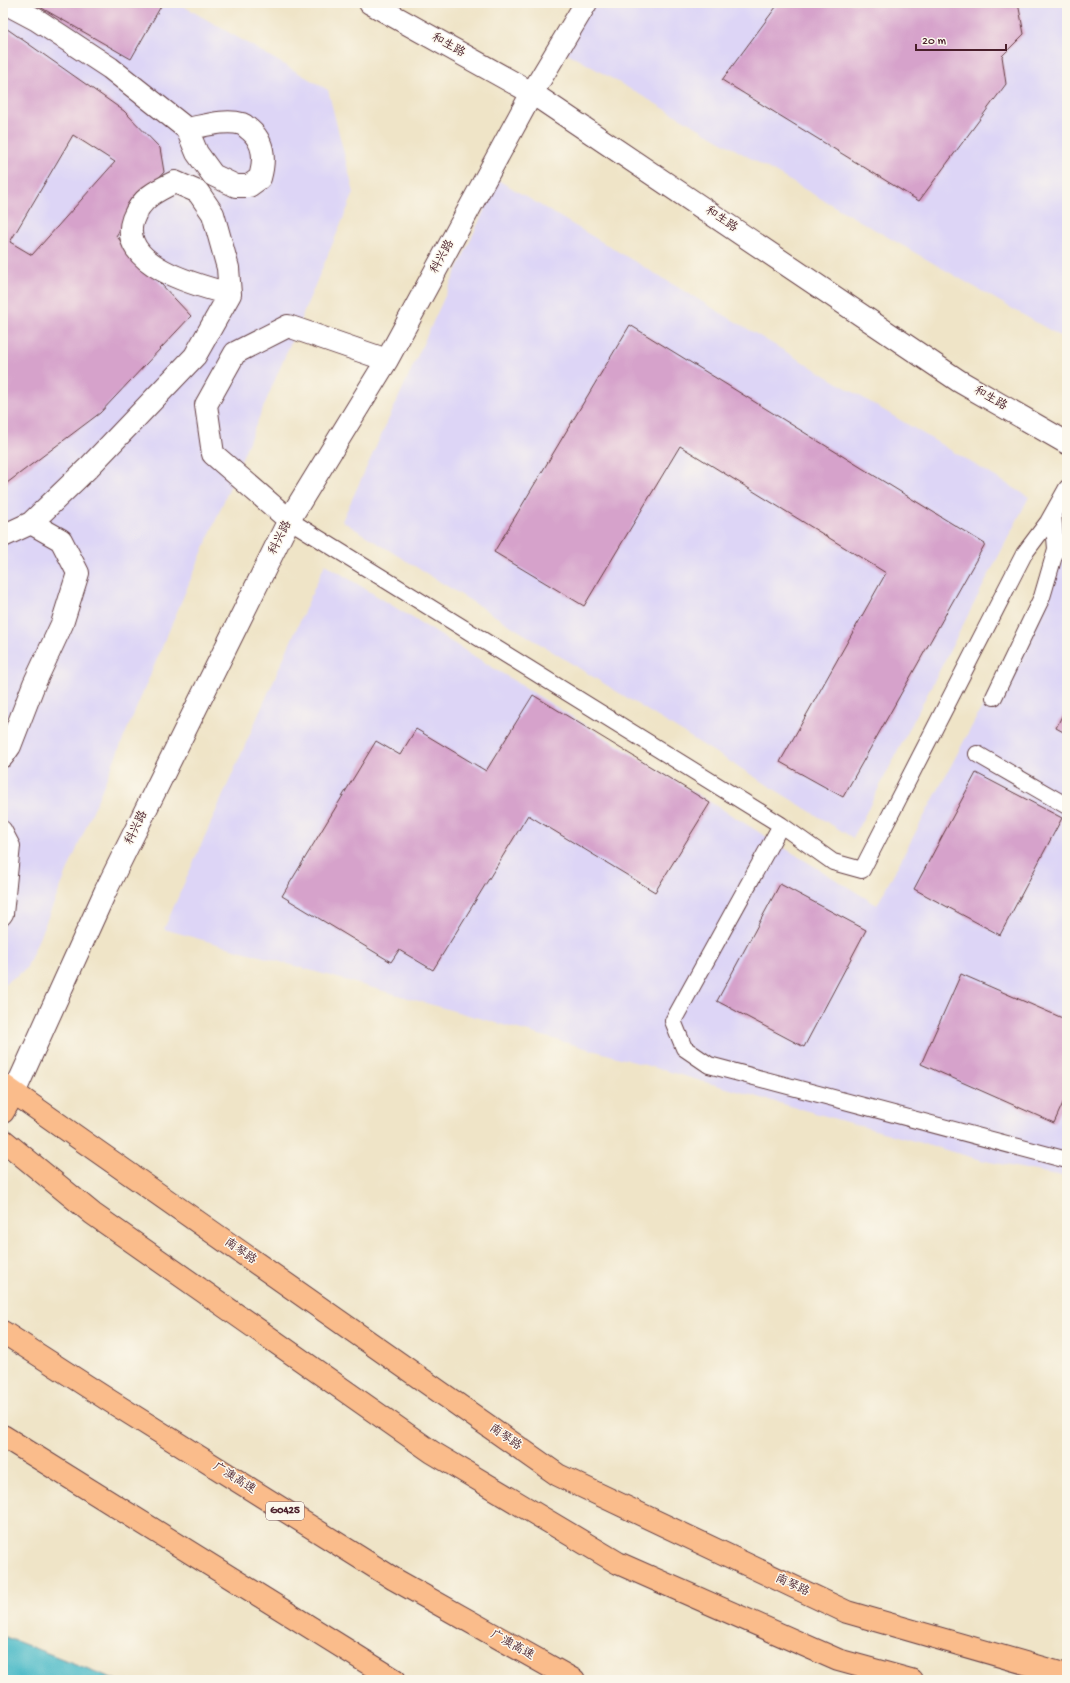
<svg xmlns="http://www.w3.org/2000/svg" width="1070" height="1683" viewBox="0 0 1070 1683" font-family="'Gochi Hand','LXGW WenKai TC',sans-serif">
<style>
.built{fill:#ddd5f6}
.water{fill:#4ebbc8;stroke:#4c6d7a}
.building{fill:#d6a2cb;fill-rule:evenodd}
.lines{fill:none;stroke-linecap:round;stroke-linejoin:round}
.lane-casing{stroke:#633d42;stroke-width:18}
.street-casing{stroke:#633d42;stroke-width:24}
.primary-casing{stroke:#633d42;stroke-width:24}
.highway-casing{stroke:#633d42;stroke-width:24}
.lane{stroke:#fff;stroke-width:16}
.street{stroke:#fff;stroke-width:22}
.primary{stroke:#fabc8b;stroke-width:22}
.highway{stroke:#fabc8b;stroke-width:22}
.labels{text-anchor:middle;dominant-baseline:central;stroke-width:3;stroke-linejoin:round;paint-order:stroke}
.shield{fill:#fbf7ec;stroke:#7f6065;stroke-width:1}
.shield-label{font-size:11px;font-weight:bold;fill:#4a1f2b}
.street-label{font-size:12px;fill:#4a1f2b;stroke:#fbf7ec}
</style>
<rect width="100%" height="100%" fill="#fbf7ec"/>
<filter id="ink" filterUnits="userSpaceOnUse"><feTurbulence type="fractalNoise" baseFrequency=".025" numOctaves="2"/><feDisplacementMap in="SourceGraphic" scale="8" xChannelSelector="R" yChannelSelector="G"/><feConvolveMatrix kernelMatrix="1 2 1 2 8 2 1 2 1" color-interpolation-filters="sRGB"/></filter>
<filter id="wash" filterUnits="userSpaceOnUse"><feTurbulence type="fractalNoise" baseFrequency=".012" numOctaves="4" result="noise"/><feDisplacementMap in="SourceGraphic" scale="16" xChannelSelector="R" yChannelSelector="G"/><feGaussianBlur stdDeviation="0.9" result="paint"/><feColorMatrix in="noise" values="0 0 0 0 0 0 0 0 0 0 0 0 0 0 0 0 0 1.4 0 .05"/><feComposite in="paint" operator="in"/></filter>
<g filter="url(#wash)">
<rect width="100%" height="100%" fill="#efe4c7"/>
<!-- built -->
<path class="built" d="M3,3h175l150,87 26,103 -328,776 -23,16z
M594,3h473v337l-503,-289z
M498,180l531,317 -176,341 -511,-317z
M1067,547v630l-82,-16 -821,-232 161,-365 552,341z"/>
<!-- water -->
<path class="water" d="M3,1636l114,44h-114z"/>
<g id="blocks">
<!-- building -->
<path class="building" d="M33,3h123l5,3 -30,53z
M779,3h239l6,31 -22,22 4,28 -87,117 -197,-121z
M3,26l121,85 36,37 4,24 -27,31 -21,33 75,80 -91,97 -97,73zM73,135l42,27 -83,93 -22,-13z
M630,325l355,219 -142,253 -63,-35 106,-189 -206,-127 -96,160 -90,-54z
M533,695l177,108 -55,89 -127,-77 -95,155 -34,-20 -8,12 -109,-66 94,-155 24,14 16,-26 70,42z
M1067,706v28l-11,-6z
M976,773l86,45 -62,117 -86,-46z
M780,884l86,46 -62,117 -87,-46z
M961,974l106,46v74l-13,29 -133,-59z"/>
</g>
</g>
<g filter="url(#ink)">
<use href="#blocks" fill-opacity="0" stroke="#633d42" stroke-width="1"/>
<g class="lines">
<defs>
<path id="lane" d="M289,520l492,305 -108,196 11,27 25,17 358,95
M994,697l48,-100 14,-48 -3,-36
M977,754l90,52
M781,825l52,37 29,8 162,-316 24,-32 19,-34
M3,829l9,17 -7,68 -2,3"/>
<path id="street" d="M5,3l32,17 73,48 77,61 10,24 16,22 23,11h13l11,-8c5,-18 5,-35 -10,-48 -3,-2 -5,-5 -8,-6 -17,-5 -38,2 -55,5
M370,3l162,90 427,288 108,62
M289,520l-76,-66 -7,-49 29,-52 53,-27 99,34
M31,523l58,-56 106,-111 35,-62 -2,-26 -15,-54 -15,-22 -23,-10c-19,9 -34,16 -42,37 -17,46 66,67 97,75
M3,536l28,-13 30,17 17,33 -16,51 -28,60 -24,62 -7,10
M14,1093l92,-203 183,-370 98,-160 145,-267 54,-90"/>
<path id="primary" d="M3,1085l555,390 289,137 220,63
M3,1112l11,-19
M3,1140l90,74 339,238 186,111 220,97 73,20"/>
<path id="highway" d="M3,1332l107,69 284,178 180,101
M3,1436l392,244"/>
</defs>
<!-- lane casing -->
<use href="#lane" class="lane-casing"/>
<!-- street casing -->
<use href="#street" class="street-casing"/>
<!-- primary casing -->
<use href="#primary" class="primary-casing"/>
<!-- highway casing -->
<use href="#highway" class="highway-casing"/>
<!-- lane -->
<use href="#lane" class="lane"/>
<!-- street -->
<use href="#street" class="street"/>
<!-- primary -->
<use href="#primary" class="primary"/>
<!-- highway -->
<use href="#highway" class="highway"/>
</g>
</g>
<g class="labels">
<!-- shield labels -->
<rect class="shield" x="266" y="1502" width="38" height="18" rx="3"/>
<g class="shield-label">
<text x="285" y="1511">G0425</text>
</g>
<!-- street labels -->
<g class="street-label">
<text transform="translate(448 46) rotate(29)">和生路</text>
<text transform="translate(721 220) rotate(34)">和生路</text>
<text transform="translate(443 257) rotate(-61)">科兴路</text>
<text transform="translate(990 399) rotate(30)">和生路</text>
<text transform="translate(281 538) rotate(-63)">科兴路</text>
<text transform="translate(137 828) rotate(-64)">科兴路</text>
<text transform="translate(240 1252) rotate(35)">南琴路</text>
<text transform="translate(505 1438) rotate(35)">南琴路</text>
<text transform="translate(234 1479) rotate(32)">广澳高速</text>
<text transform="translate(792 1586) rotate(25)">南琴路</text>
<text transform="translate(512 1646) rotate(29)">广澳高速</text>
</g>
</g>
<!-- margin -->
<rect width="1070" height="1683" fill="none" stroke="#fbf7ec" stroke-width="16"/>
<!-- scale -->
<path d="M916 44v6h90v-6" fill="none" stroke="#4a1f2b" stroke-width="2"/>
<text x="922" y="44" font-size="12" fill="#4a1f2b" stroke="#fbf7ec" stroke-width="3" paint-order="stroke">20 m</text>
</svg>
